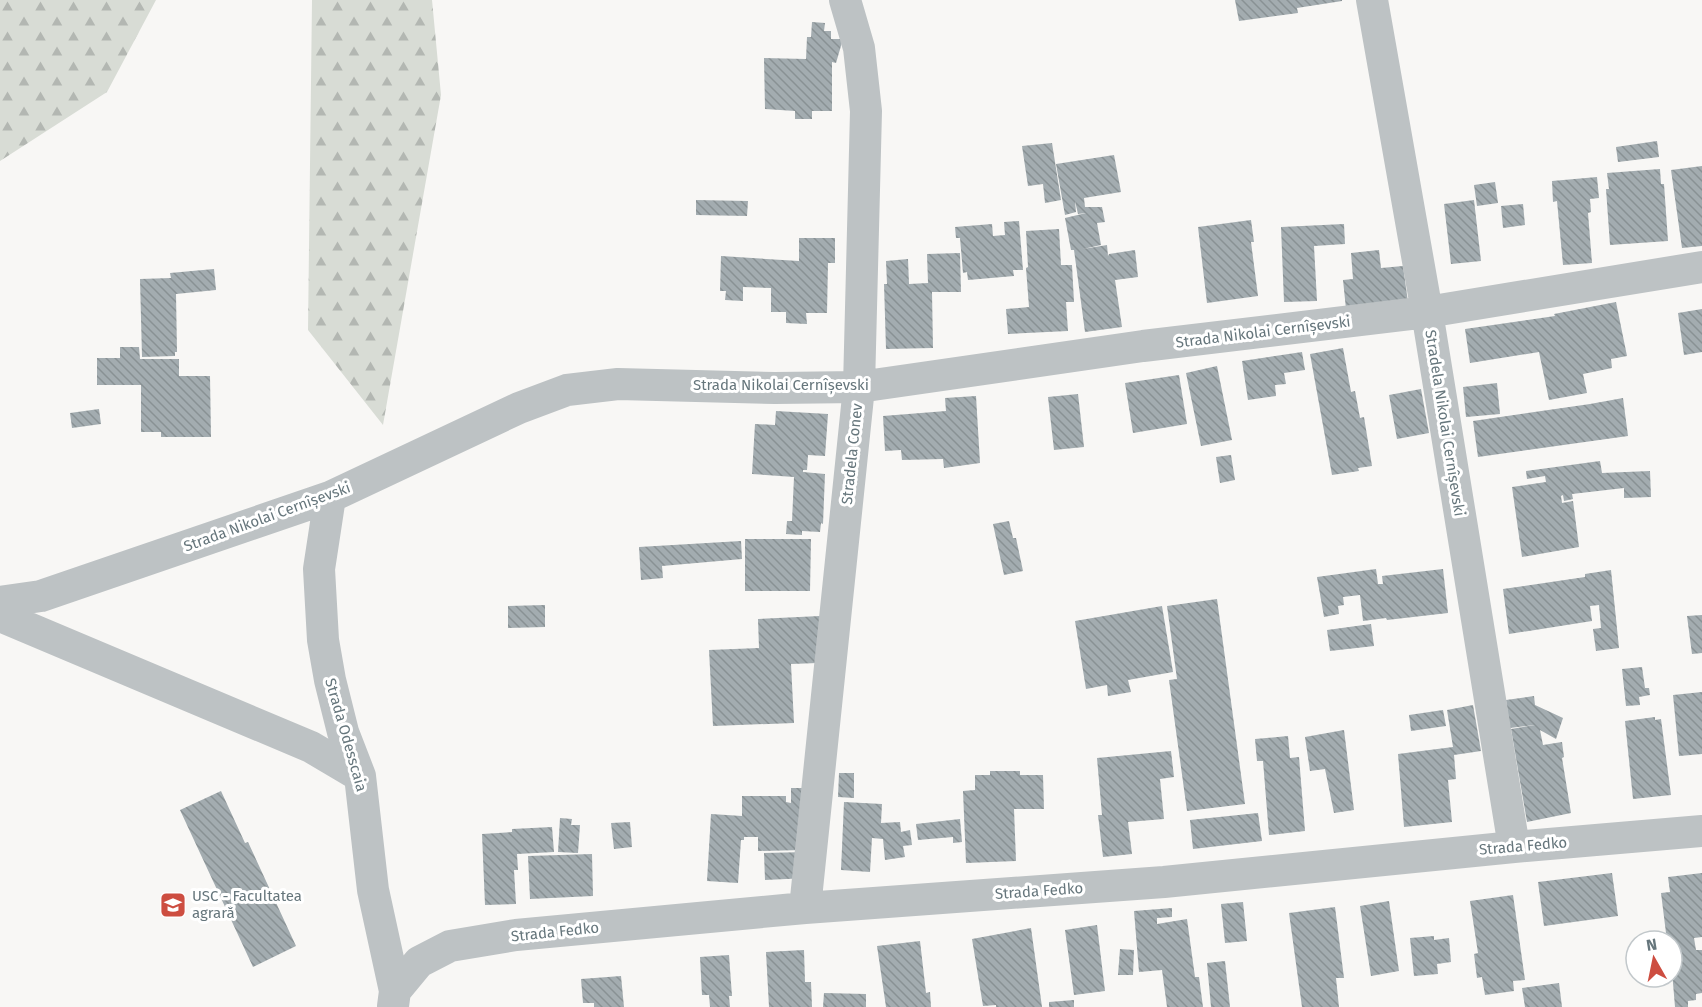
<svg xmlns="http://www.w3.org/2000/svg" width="1702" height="1007" viewBox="0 0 1702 1007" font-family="'Fira Sans',sans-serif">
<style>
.forest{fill:url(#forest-firs)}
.building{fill:url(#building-back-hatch)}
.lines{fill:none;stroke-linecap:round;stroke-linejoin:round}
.minor{stroke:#bdc2c4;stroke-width:32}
.labels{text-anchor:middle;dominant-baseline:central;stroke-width:6;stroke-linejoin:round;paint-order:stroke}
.street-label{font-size:15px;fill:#66767c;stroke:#fff}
.poi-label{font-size:15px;fill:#66767c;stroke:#fff;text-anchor:start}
</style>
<defs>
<pattern id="forest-firs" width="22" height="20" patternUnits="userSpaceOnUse" patternTransform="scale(1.5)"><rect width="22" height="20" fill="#d8dcd5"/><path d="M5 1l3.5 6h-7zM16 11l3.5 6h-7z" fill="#b3b7b2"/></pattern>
<pattern id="building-back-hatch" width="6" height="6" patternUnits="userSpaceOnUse" patternTransform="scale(1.5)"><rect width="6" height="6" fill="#a3acb0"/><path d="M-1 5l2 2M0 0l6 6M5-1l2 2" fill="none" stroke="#899194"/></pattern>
</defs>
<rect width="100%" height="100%" fill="#f8f7f5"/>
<!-- forest -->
<path class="forest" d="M0,0h156l-49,92 -107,69z
M312,0h120l9,95 -58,330 -75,-95z"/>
<!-- building -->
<path class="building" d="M1235,0h107v1l-45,7 1,5 -59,8z
M812,22l13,1 -1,8h7v8h12l-7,24 -4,-1v49h-20v8h-17v-8l-30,-2 -1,-51 42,1 1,-22h4z
M1657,141l2,16 -41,5 -2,-15z
M1052,143l9,57 -16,3 -2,-19 -15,2 -6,-40z
M1114,155l7,37 -37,6 1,9h17l3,15 -8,1 4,22 -18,4 24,-4 1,11 1,-2 26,-4 3,27 -23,3 7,47 -37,5 -11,-82h-3l-6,-32 21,-5 -8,1 -3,-13 1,11 -11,3 -9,-51z
M1702,166v80l-20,2 -11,-78z
M1660,169l1,15h3l4,57 -58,4 -4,-56h3l-2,-16z
M1597,177l2,21 -9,1 1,13 -3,1 4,50 -29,2 -6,-64 -4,1 -1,-21z
M1495,182l3,21 -21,3 -3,-21z
M696,200l52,1 -1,15 -51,-1z
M1474,200l7,61 -30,3 -7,-60z
M1523,204l2,21 -22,3 -2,-22z
M1251,220l3,22h-3l7,54 -51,7 -9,-76z
M1019,221l4,49h-10l1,6 -46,4 -1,-8 -4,1 -3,-35h-4l-1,-11 37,-3 1,12 12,-1 -1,-13z
M1344,224l1,20 -31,2 3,55 -33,1 -3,-75z
M1059,229l2,36h11l2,37h-8l2,29 -60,3 -2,-25 23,-2 -3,-39 2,-1 -2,-36z
M799,238h36v25h-7l-1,50h-21l1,11 -21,-1v-11h-15v-24l-28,-1v14l-18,-1 1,-9h-6l1,-35 78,5z
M1379,250l2,18 22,-2 5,36 -62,7 -3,-29 10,-1 -2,-26z
M960,253l1,39h-29l1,56 -47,1 -2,-65h3l-1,-23 22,-2 1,25 19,-1 -1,-29z
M214,269l2,21 -40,4 1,58h-2v4l-33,1 -2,-78 31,-1 -1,-5z
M1616,302l11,54 -16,3 1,9 -29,6 4,19 -38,7 -10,-48 -69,11 -5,-34 90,-13 -1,-2z
M1702,309v43l-18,3 -6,-42z
M120,347h19l1,12h39v17h31l1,61h-50v-5h-20v-47h-44v-27h23z
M1343,348l8,44 4,-1 5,27 4,-1 8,49 -14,2 1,3 -27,4 -22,-121z
M1302,352l3,18 -21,3 2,11 -11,1 1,11 -28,4 -6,-39z
M1217,366l15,74 -31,6 -15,-73z
M1179,375l8,49 -54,9 -8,-50z
M1497,383l3,31 -34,3 -3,-30z
M1421,389l8,44 -32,6 -8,-44z
M1078,394l6,53 -30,3 -6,-53z
M976,396l4,67 -36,5 -1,-9 -41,1 -1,-10 -16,1 -2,-35 63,-5 -1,-13z
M1623,398l5,38 -150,21 -5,-36 117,-17z
M99,409l2,15 -29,4 -2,-15z
M776,411l52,3 -3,42 -17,-1 -1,15h-4v2l22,2 -2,50 -2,-1 -1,9 -18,-1v4l-16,-1 1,-13h5l2,-44 -42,-3 3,-50 20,1z
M1231,455l4,25 -15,3 -4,-26z
M1600,461l2,12 48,-2 1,26 -27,1v-10l-52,6 1,5 -9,2 -1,-6 -2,1 1,7 11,-2 6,46 -57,10 -10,-70 34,-5 -1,-6 -18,3 -1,-8z
M1009,521l4,17h3l7,33 -19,4 -11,-51z
M745,539h66l-1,52h-65z
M741,541l1,18 -80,7 1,12 -22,2 -2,-33z
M1376,569l2,15h5l-1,-8 61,-7 5,44 -61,7 -1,-2 -23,3 -3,-26 -17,2 1,8 -6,1 1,8 -15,3 -7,-40z
M1611,570l8,78 -23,3 -3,-22 8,-1 -2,-23 -9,1 2,15 -83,13 -6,-45 82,-12v-3z
M1217,599l28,205 -58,7 -18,-131 8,-1 -10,-73z
M545,605v22l-37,1v-22z
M1162,606l11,66 -45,8 3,12 -23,4 -1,-11 -21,4 -11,-68z
M1702,615v38l-10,1 -5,-38z
M820,616l-2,47 -27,1 3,59 -81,3 -4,-76 50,-2 -1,-29z
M1371,624l3,22 -44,5 -3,-21z
M1642,667l3,21h4l1,7 -11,2 1,8 -14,1 -4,-37z
M1702,692v62l-23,2 -6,-61z
M1534,696l1,9 28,13 -7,21 -16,-9 3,15 19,-3 2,15 -2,1 9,55 -44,9 -16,-93 24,-4 -25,3 -4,-28z
M1473,705l8,46 -27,4 2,24 -8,1 4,42 -48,5 -6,-73 55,-7 -6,-37z
M1443,710l3,16 -35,5 -2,-16z
M1655,717v3l6,-1 10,76 -38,4 -8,-78z
M1344,730l10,80 -20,3 -9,-44 -15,2 -5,-34z
M1288,736l2,22 9,-1 6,74 -36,4 -6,-74h-6l-2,-22z
M1171,751l3,26 -14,2 4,40 -36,3 4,32 -29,3 -5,-42h4l-5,-57z
M990,771h30v4h23l1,34h-30l2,52 -50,2 -3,-72 12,-1v-15h15z
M839,773h15v25l-16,-1z
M791,788h22l-10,62 -45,1v-14h-14v3h-3l-3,43 -31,-2 4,-67 31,2v-20h44v6l5,1z
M221,791l24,52 3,-1 48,104 -43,21 -73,-157z
M844,802l38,2 -1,19 19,-1 1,10 9,-2 2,15 -9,1 2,11 -20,3 -2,-21 -11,-1 -2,34 -29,-2z
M1258,813l4,28 -69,8 -3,-29z
M560,818l12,1 -1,6h9l-2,28 -20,-1z
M960,819l2,23 -9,1v-6l-35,3 -2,-16z
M630,822l2,25 -18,2 -3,-26z
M552,827l2,25 -37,2 1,16h-4l2,34 -31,1 -3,-71 30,-2v-3z
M807,852l1,26 -43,2 -1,-27z
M592,854l1,42 -63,3 -2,-43z
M1612,873l6,43 -74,10 -6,-44z
M1702,873v64l-8,1 2,12h6v43l-6,1v6l-8,1v6h-13l-3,-36v-30h-5l-6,-48 9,-1 -2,-15z
M1513,895l12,85 -12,1 1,10 -29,4 -3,-18 -5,1 -3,-24 4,-1 -8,-52z
M1389,901l10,70 -28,5 -11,-70z
M1243,902l4,39 -22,2 -4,-39z
M1335,907l9,71h-8l3,29h-37l-13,-94z
M1172,908v9l-15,1v6l30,-5 8,58h4l4,30h-36l-5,-37 -23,2 -5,-61z
M1097,925l8,66 -31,4 -9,-65z
M1031,928l11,79h-46v-2l-13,1 -11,-67z
M1434,936v4l15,-2 2,24 -14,2 1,10 -24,2 -4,-38z
M920,941l6,52 4,-1 1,15h-45l-9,-61z
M1120,949l14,1 -1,25h-15z
M804,950l1,32h6l1,25h-43l-3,-55z
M729,955l3,41h-3l1,11h-20l-1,-12h-7l-2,-38z
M1225,961l5,46h-19l-4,-44z
M621,976l3,31h-30v-4h-11l-2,-24z
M1559,983l3,24h-37l-3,-19z
M824,993l42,1v13h-43z
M1074,1000v7h-25v-5z"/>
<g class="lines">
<!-- minor -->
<path class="minor" d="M1372,0l55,312 87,535
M330,497l-11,72 4,71 7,40 13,52 17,44 13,114 22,101 -2,15
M0,602l41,-6 289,-99 189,-89 48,-18 51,-6 157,4 84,-1 284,-41 284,-34 275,-45
M0,616l311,131 49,29
M805,908l54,-521 7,-276 -7,-63 -14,-48
M395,991l24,-29 31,-16 66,-11 289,-27 359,-26 350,-35 188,-16"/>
</g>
<!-- icons -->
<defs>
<symbol id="university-square" viewBox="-11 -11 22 22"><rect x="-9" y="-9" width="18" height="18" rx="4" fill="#cd4d40" stroke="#fff"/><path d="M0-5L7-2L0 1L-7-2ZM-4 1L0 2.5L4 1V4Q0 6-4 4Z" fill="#fff"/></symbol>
</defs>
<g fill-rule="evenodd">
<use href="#university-square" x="158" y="890" width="30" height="30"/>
</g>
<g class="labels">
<!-- street labels -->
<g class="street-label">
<text transform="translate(1263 332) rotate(-7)">Strada Nikolai Cernîșevski</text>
<text x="781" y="385">Strada Nikolai Cernîșevski</text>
<text transform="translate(1445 423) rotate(81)">Stradela Nikolai Cernîșevski</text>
<text transform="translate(852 454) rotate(-84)">Stradela Conev</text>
<text transform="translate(267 517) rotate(-20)">Strada Nikolai Cernîșevski</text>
<text transform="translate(346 735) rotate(74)">Strada Odesscaia</text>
<text transform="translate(1523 846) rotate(-5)">Strada Fedko</text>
<text transform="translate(1039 891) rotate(-4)">Strada Fedko</text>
<text transform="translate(555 932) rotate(-6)">Strada Fedko</text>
</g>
<!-- poi labels -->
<g class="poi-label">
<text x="192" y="896">USC - Facultatea<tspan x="192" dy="17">agrară</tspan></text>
</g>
</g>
<!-- north arrow -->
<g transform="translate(1654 959) rotate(351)"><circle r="28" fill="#ffffff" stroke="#c2c8cb" stroke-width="1.5"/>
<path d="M0-4.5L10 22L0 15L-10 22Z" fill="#cd4d40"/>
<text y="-9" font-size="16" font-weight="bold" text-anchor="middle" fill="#66767c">N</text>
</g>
</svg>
